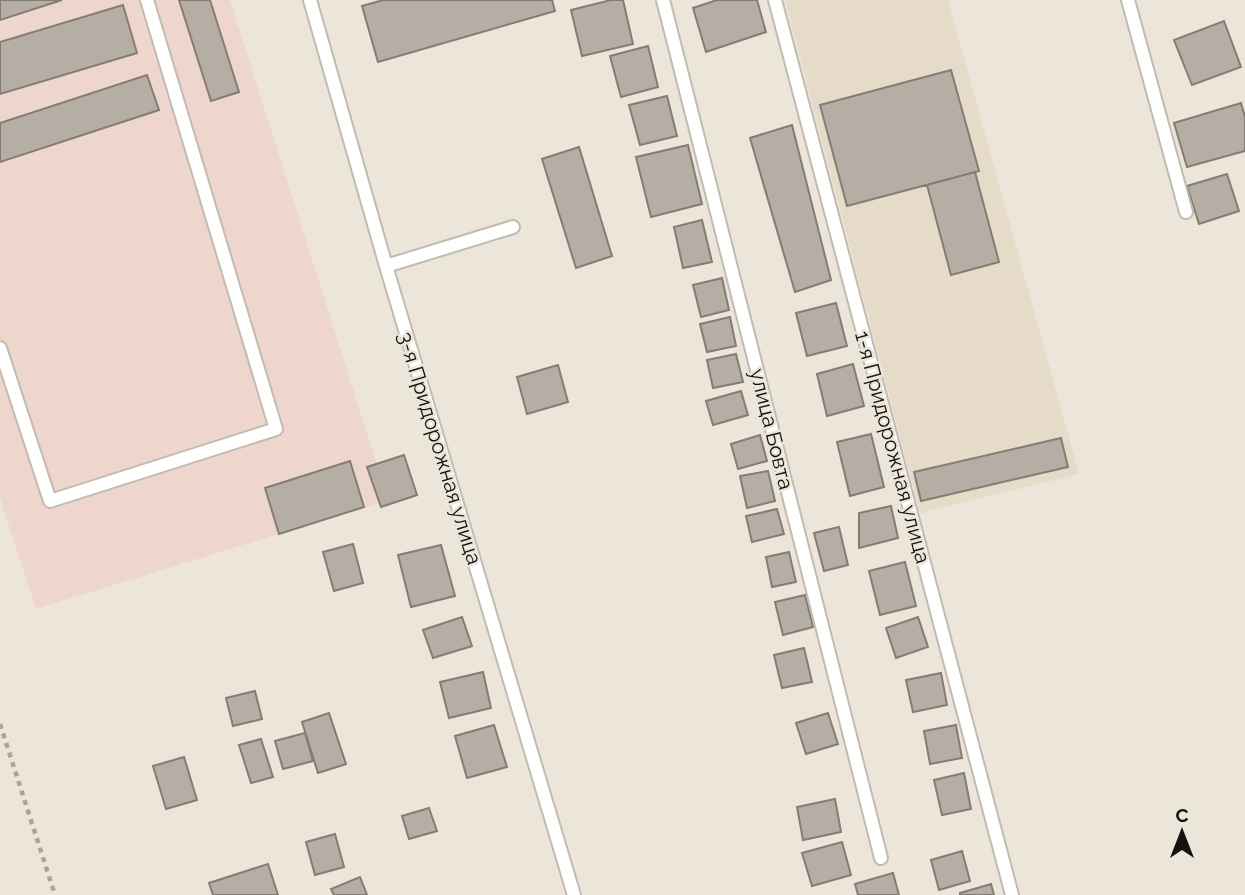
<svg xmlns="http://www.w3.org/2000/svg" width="1245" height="895" viewBox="0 0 1245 895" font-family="Raleway,sans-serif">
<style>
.commercial{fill:#eed6cc}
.built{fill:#e6dac9}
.building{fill:#b5aea4;stroke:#847d74;stroke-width:2}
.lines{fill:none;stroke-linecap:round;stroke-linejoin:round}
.lane-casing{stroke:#c2bbb1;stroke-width:16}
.path{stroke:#aaa49c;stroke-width:4.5;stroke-dasharray:5 5;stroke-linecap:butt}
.lane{stroke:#fff;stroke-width:12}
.labels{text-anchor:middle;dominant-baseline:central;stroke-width:5;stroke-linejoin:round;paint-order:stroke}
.street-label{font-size:21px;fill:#14120e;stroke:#ece5da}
</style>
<rect width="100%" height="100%" fill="#ece5da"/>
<!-- commercial -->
<path class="commercial" d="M0,0h230l158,500 -352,109 -36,-111z"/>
<!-- built -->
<path class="built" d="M785,0h163l131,474 -159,39z"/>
<!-- building -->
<path class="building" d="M0,0h62l-62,20z
M179,0h31l29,92 -28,9z
M383,0h169l3,11 -177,51 -16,-56z
M611,0h12l10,44 -51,12 -11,-46z
M717,0h40l9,32 -60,20 -13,-44z
M123,5l14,48 -137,41v-52z
M1224,21l17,46 -49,18 -18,-45z
M648,46l10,41 -37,10 -11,-41z
M951,70l28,101 -132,35 -27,-101z
M147,75l12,35 -159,52v-39z
M667,96l10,40 -37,9 -11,-40z
M1241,103l4,14v34l-58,16 -13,-44z
M792,125l39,155 -36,12 -45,-154z
M688,145l14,59 -51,13 -15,-60z
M579,147l33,109 -36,12 -34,-109z
M975,172l24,90 -48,13 -24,-90z
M1227,174l12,37 -40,13 -12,-38z
M702,220l10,42 -29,6 -9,-41z
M722,278l7,32 -28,7 -8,-32z
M836,303l11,43 -40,10 -11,-43z
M730,317l6,29 -29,6 -7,-28z
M736,354l7,28 -30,6 -6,-28z
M853,364l11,42 -37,10 -10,-42z
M558,365l10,37 -41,12 -10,-37z
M741,391l7,24 -35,10 -7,-24z
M871,434l13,53 -34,9 -13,-54z
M760,435l7,26 -29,8 -7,-25z
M1061,438l7,29 -147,34 -7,-29z
M404,455l13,40 -36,12 -14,-40z
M350,461l14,46 -85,27 -14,-46z
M768,471l7,30 -28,7 -7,-32z
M891,506l7,32 -39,10v-35z
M777,509l7,25 -32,8 -6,-26z
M839,527l9,38 -24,6 -10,-38z
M353,544l10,39 -29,8 -11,-39z
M441,545l14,51 -44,11 -13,-52z
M789,552l7,30 -24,5 -6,-30z
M905,562l11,44 -36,9 -11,-44z
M805,595l8,32 -30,8 -8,-33z
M462,617l10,29 -39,12 -10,-28z
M918,617l10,30 -32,11 -10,-30z
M804,648l8,34 -30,6 -8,-33z
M483,672l8,36 -42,10 -9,-36z
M941,673l6,32 -34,7 -7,-32z
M255,691l7,28 -29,7 -7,-28z
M329,713l17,51 -28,9 -16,-51z
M828,713l10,31 -32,10 -10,-31z
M494,725l13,42 -40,11 -12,-42z
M956,725l6,33 -32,6 -6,-33z
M305,733l8,28 -30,8 -8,-28z
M261,739l12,38 -22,6 -12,-38z
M184,757l13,43 -31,9 -13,-43z
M964,773l7,36 -29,6 -8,-35z
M835,799l6,33 -38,8 -6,-33z
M429,808l8,23 -28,8 -7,-23z
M335,834l9,33 -29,8 -9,-33z
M842,842l9,33 -39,11 -10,-33z
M962,851l8,30 -31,9 -8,-30z
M268,864l10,31h-65l-4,-12z
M893,873l6,22h-41l-3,-11z
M360,877l7,18h-33l-3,-6z
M991,884l3,11h-34v-2z"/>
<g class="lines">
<defs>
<path id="lane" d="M310,0l76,266 188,629
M663,0l218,858
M775,0l237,895
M1128,0l58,212
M386,266l127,-39
M0,348l50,153 226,-72 -129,-429"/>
</defs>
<!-- lane casing -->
<use href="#lane" class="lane-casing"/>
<!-- path -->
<path class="path" d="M0,724l55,171"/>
<!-- lane -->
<use href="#lane" class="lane"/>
</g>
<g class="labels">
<!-- street labels -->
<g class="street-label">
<text transform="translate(772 429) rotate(76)">улица Бовта</text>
<text transform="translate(893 447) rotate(75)">1-я Придорожная улица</text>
<text transform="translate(440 448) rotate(73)">3-я Придорожная улица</text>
</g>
</g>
<!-- north arrow -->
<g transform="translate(1182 832)" stroke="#ece5da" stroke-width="5" paint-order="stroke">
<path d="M0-5L12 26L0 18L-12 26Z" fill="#14120e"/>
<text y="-10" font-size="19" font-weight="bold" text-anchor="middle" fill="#14120e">С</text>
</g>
</svg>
